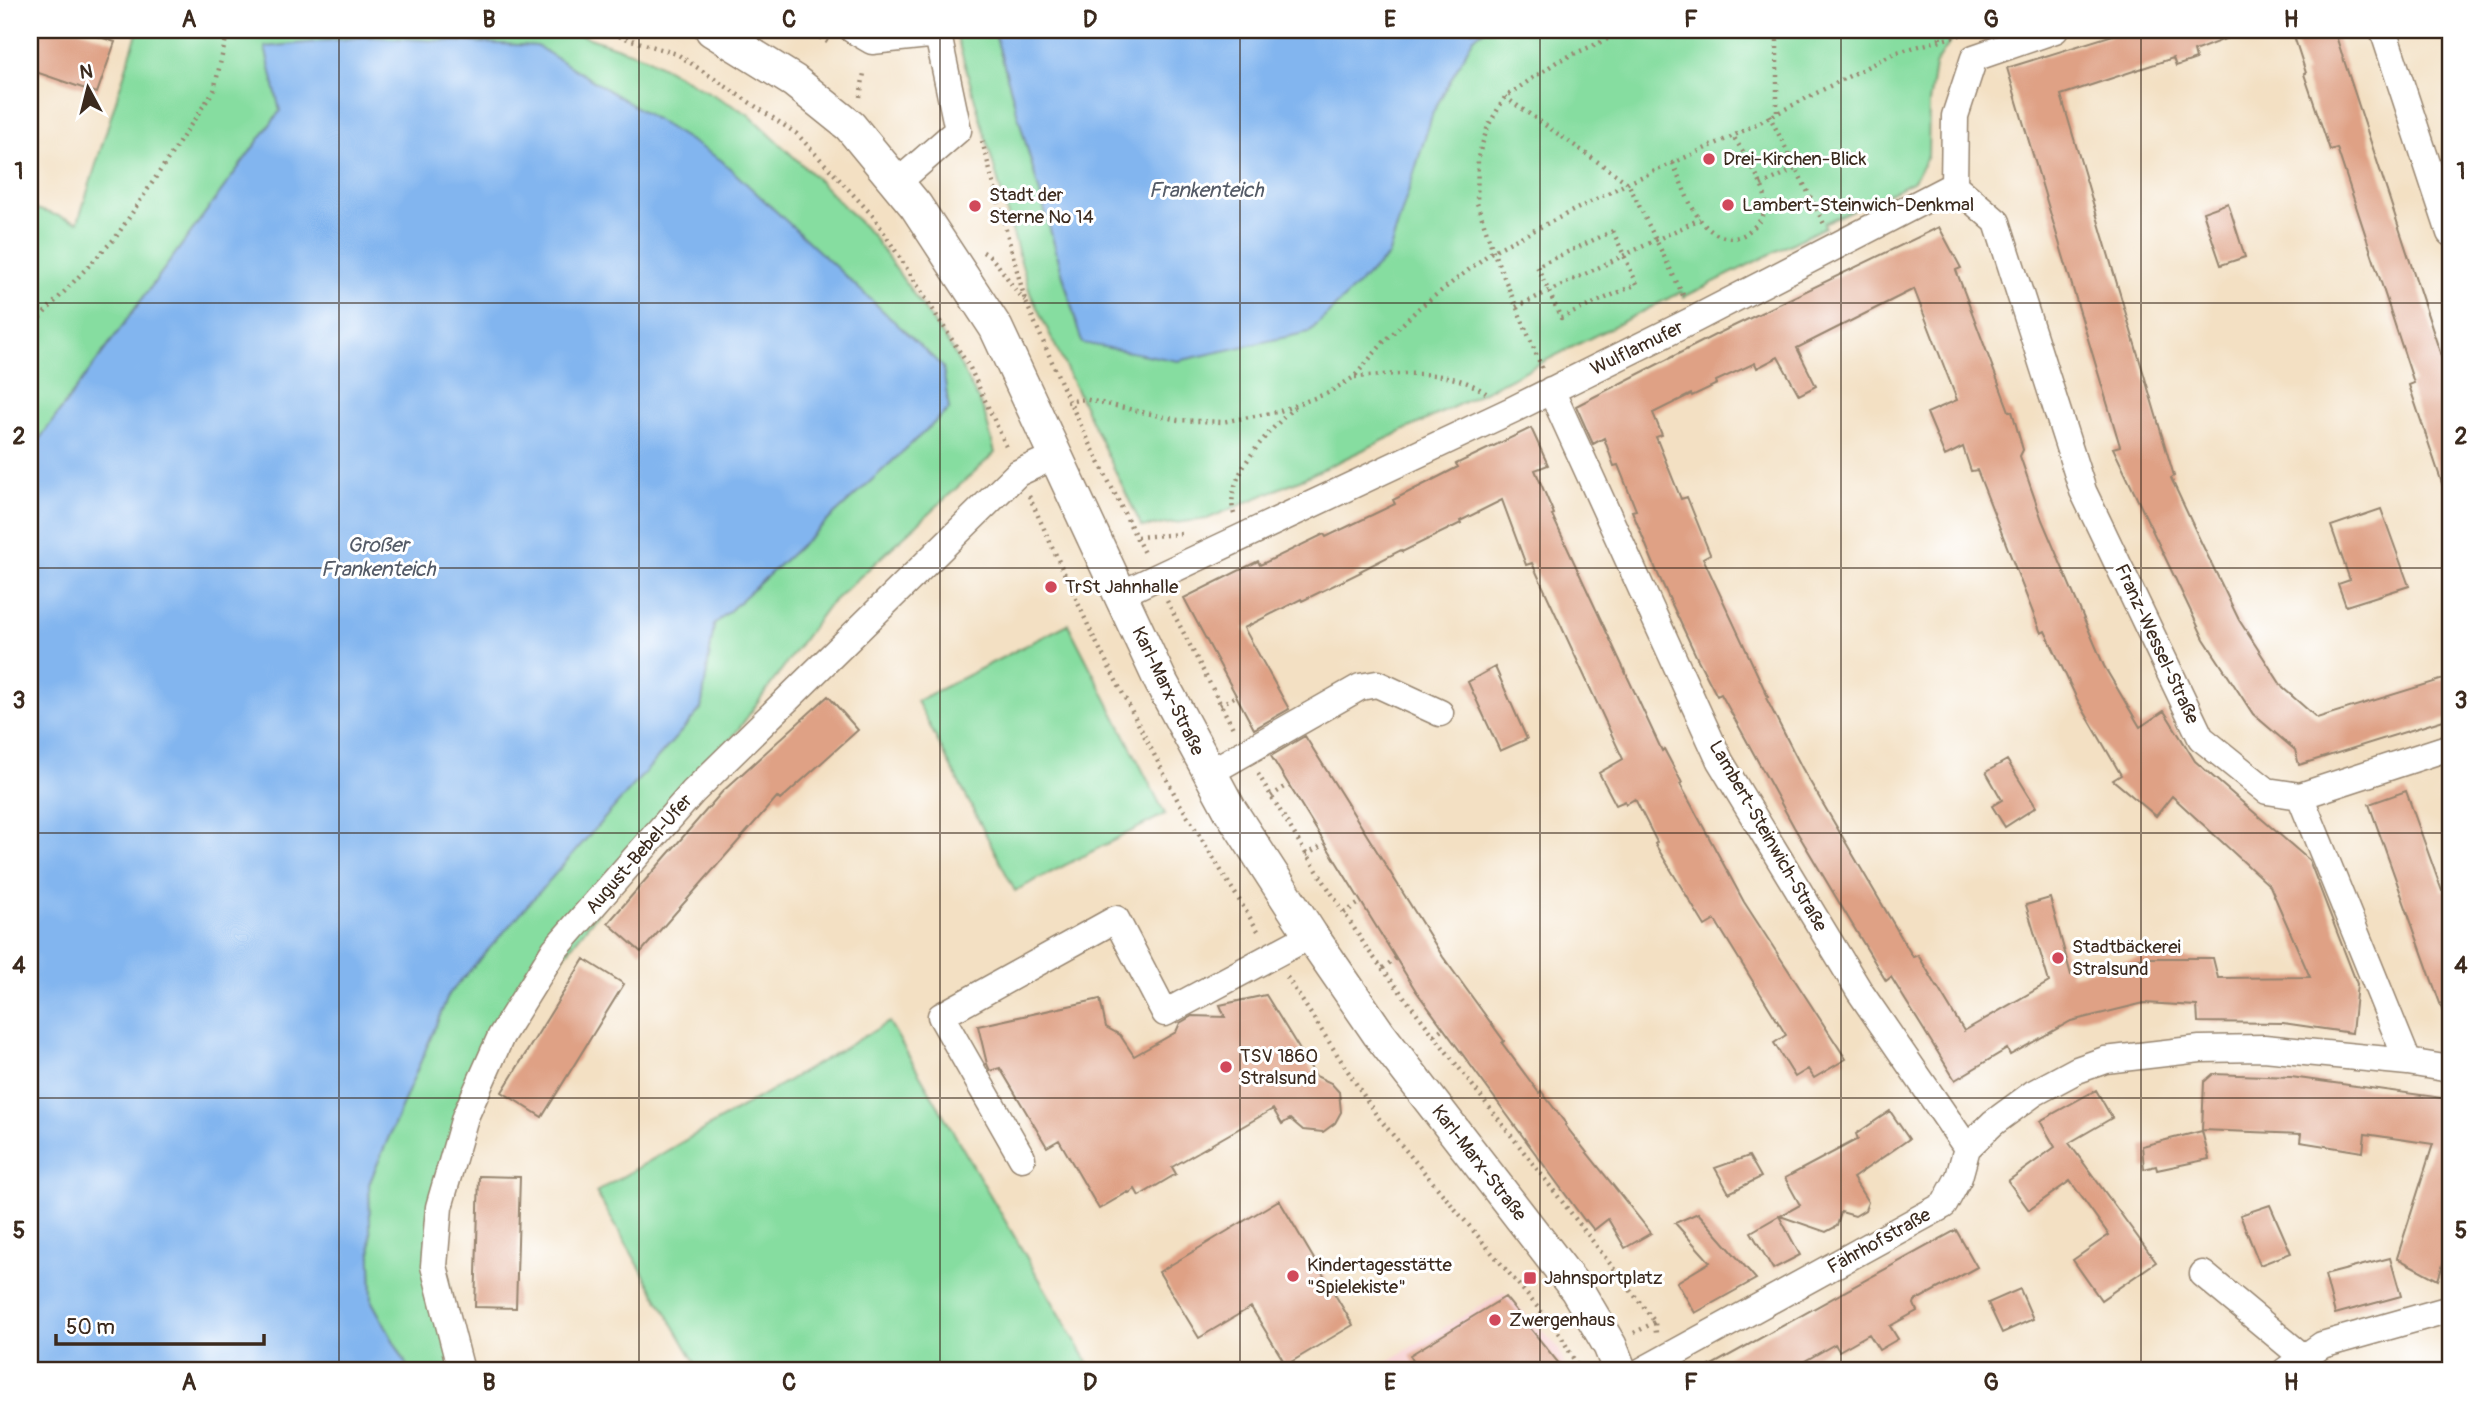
<svg xmlns="http://www.w3.org/2000/svg" width="2480" height="1401" viewBox="0 0 2480 1401" font-family="Pangolin,sans-serif">
<style>
.built{fill:#f7cfd0}
.green{fill:#86dda0;stroke:#60845f;stroke-width:2}
.water{fill:#82b5ef;stroke:#5e7086;stroke-width:2}
.building{fill:#dfa185;fill-rule:evenodd}
.lines{fill:none;stroke-linecap:round;stroke-linejoin:round}
.minor-casing{stroke:#978570;stroke-width:29}
.major-casing{stroke:#978570;stroke-width:36}
.path{stroke:#978570;stroke-width:4.5;stroke-dasharray:2 5;stroke-linecap:butt}
.minor{stroke:#fff;stroke-width:26}
.major{stroke:#fff;stroke-width:33}
.grid{fill:none;stroke:#3b2a1e;stroke-width:2;stroke-opacity:0.55}
.poi-dot{fill:#d1495b;stroke:#fff;stroke-width:2.5}
.labels{text-anchor:middle;dominant-baseline:central;stroke-width:6;stroke-linejoin:round;paint-order:stroke}
.poi-label{font-size:19px;fill:#3b2a1e;stroke:#fff;text-anchor:start}
.street-label{font-size:19px;fill:#3b2a1e;stroke:#fff}
.water-label{font-size:21px;font-style:italic;fill:#545b67;stroke:#fff}
.neatline{fill:none;stroke:#3b2a1e;stroke-width:2.5}
.grid-label{font-size:23px;text-anchor:middle;font-weight:bold;fill:#3b2a1e}
</style>
<rect width="100%" height="100%" fill="#fff"/>
<filter id="ink" filterUnits="userSpaceOnUse"><feTurbulence type="fractalNoise" baseFrequency=".0143" numOctaves="2"/><feDisplacementMap in="SourceGraphic" scale="14" xChannelSelector="R" yChannelSelector="G"/><feConvolveMatrix kernelMatrix="1 2 1 2 8 2 1 2 1" color-interpolation-filters="sRGB"/></filter>
<filter id="wash" filterUnits="userSpaceOnUse"><feTurbulence type="fractalNoise" baseFrequency=".00686" numOctaves="4" result="noise"/><feDisplacementMap in="SourceGraphic" scale="28" xChannelSelector="R" yChannelSelector="G"/><feGaussianBlur stdDeviation="1.57" result="paint"/><feColorMatrix in="noise" values="0 0 0 0 0 0 0 0 0 0 0 0 0 0 0 0 0 1.4 0 .05"/><feComposite in="paint" operator="in"/></filter>
<g filter="url(#wash)">
<rect width="100%" height="100%" fill="#f3e0c3"/>
<!-- built -->
<path class="built" d="M1504,1292l55,56 7,23h-195z"/>
<!-- green -->
<path class="green" d="M138,30h428l79,27 103,57 65,61 59,60 80,114 32,62 11,42 -168,154 -134,185 -192,244 -62,171 22,164h-51l-38,-69 -3,-118 80,-190 252,-285 13,-84 235,-216 -669,-298 -250,341v-245l48,15z
M955,30h39l88,313 306,-87 45,-144 41,-75 11,-7h473l-23,35 -6,38 -1,53 -15,26 -89,41 1,4 -141,70 -3,-5 -215,109 -162,77 -97,41 -65,8 -112,-234z
M1068,624l97,190 -150,77 -98,-190z
M889,1022l204,349h-393l-104,-179z"/>
<!-- water -->
<path class="water" d="M994,30h491l-11,7 -41,75 -45,144 -79,76 -131,29 -96,-18z
M368,37l169,9 184,114 222,207 6,42 -235,216 -13,84 -252,285 -80,190 3,118 38,69h-380v-919l250,-341 -15,-64z"/>
<g id="blocks">
<!-- building -->
<path class="building" d="M30,30h49l36,12 -18,51 -67,-23z
M2129,30h114v2l-49,19 2,8 -20,7 -3,-8 -112,37 113,381 -3,2 29,62 39,80 15,23 29,45 34,30 133,-41v41l-151,47 -4,-15 -42,-36 -49,-75 -91,-191 7,-2 -113,-378z
M2292,30h42l116,353v111l-4,1 -37,-110 5,-2 -77,-235 -7,2 -26,-76 2,-1z
M2228,203l17,54 -24,8 -18,-53z
M1939,227l22,41 -5,2 53,141h3l11,39 -3,6 22,64 62,146 36,61 24,-16 31,50 114,99 48,124 -5,49 -69,-10 -85,-1 -1,-16 -53,-3 -73,18 -61,34 -3,-6 -52,31 -64,-103 -5,4 -92,-154 -73,-133 -4,2 -20,-38 -40,-86 -25,-61 4,-1 -18,-45 -4,1 -10,-28 -11,6 -17,-38 139,-71zM1914,289l43,111 -30,13 18,43 18,-9 8,24 6,-1 64,163 4,-2 32,68 44,76 -8,5 43,36 16,-20 98,90 40,91 -92,1 -5,-20h-76l-66,17 -21,-77 -24,7 23,77 -85,49 -46,-76 -5,2 -111,-189 -36,-70 2,-1 -65,-139 7,-4 -23,-57 -6,2 -25,-62 6,-2 -9,-22 38,-19 1,2 25,-12 -1,-3 39,-18 2,5 21,-11 21,38 17,-9 -19,-38z
M1531,428l17,37 -13,5 19,44 -2,1 110,236 2,-2 18,34 -2,1 64,118 102,157 -32,19 -6,-9 -13,8 -21,-34 12,-8 -71,-115 -10,6 -50,-82 2,-2 -22,-43 -9,5 -1,-3 -9,4 -17,-32 24,-14 -91,-196 -6,2 -24,-65 -42,21 1,2 -59,29 -1,-2 -41,21 1,1 -59,29 -1,-2 -57,29 45,81 -35,20 -70,-131 74,-37 2,4 64,-31 2,3 69,-33 -2,-4 65,-33 -2,-3z
M2381,509l28,77 -63,20 -8,-22 12,-4 -19,-54z
M1495,667l32,72 -27,12 -32,-69z
M828,696l30,34 -78,70 -3,-3 -136,155 -33,-29 114,-131z
M1305,736l138,221 61,84 -2,2 37,50 2,-2 25,33 -1,1 86,108 -26,15 -17,-29 -14,11 -8,-10 -1,1 -169,-230 -145,-235z
M2007,760l29,47 -31,20 -13,-21 10,-6 -16,-28z
M2406,791l36,100 8,-3v135h-3l-78,-219z
M584,959l40,25 -82,133 -40,-25z
M1266,995l50,81 15,7 8,9 2,20 -6,11 -12,9 -20,-2 -13,-11 -8,5 -9,-15 -101,58 4,7 -37,22 -4,-7 -6,4 -1,-1 -29,17 -40,-69 -12,7 -47,-79 -10,3 -3,-7 -9,-38 122,-27 6,28 14,8 14,21 42,-24 4,-9 12,-7 33,1 -5,-12z
M2213,1074l78,3 159,22v143l-12,38 -41,-22 36,-114 -68,-10 -2,18 -63,-10 1,-8 -99,-4 2,-48z
M2096,1090l16,28 -43,25 87,119 -55,38 -28,-40 36,-25 -39,-54 -41,29 -21,-29 47,-34 -15,-26z
M1890,1111l19,28 -56,39 15,24 -3,8 -10,6 -14,-4 -4,14 -11,6 -46,-16 20,-11 -15,-27 73,-39 -2,-5z
M2202,1131l7,28 -52,11 -1,-4 -12,3 -2,-23z
M1749,1156l12,21 -32,16 -14,-25z
M479,1176l41,1 -4,131 -41,-1z
M1279,1200l74,125 -67,40 -35,-58 -52,31 -40,-66z
M2270,1205l21,48 -31,12 -20,-50z
M1698,1213l58,66 -61,34 -18,-31 33,-20 -35,-39z
M1779,1216l21,39 -27,14 -22,-37z
M1956,1230l21,37 -62,34 -1,3 3,7 -27,15 8,13 -19,11 -10,-16 -30,17 -4,-7 -48,27h-86z
M2390,1258l11,38 -66,18 -10,-39z
M2020,1289l13,30 -31,14 -14,-30z
M1505,1297l60,74h-147l-8,-16z"/>
</g>
</g>
<g filter="url(#ink)">
<use href="#blocks" fill-opacity="0" stroke="#978570" stroke-width="2"/>
<g class="lines">
<defs>
<path id="minor" d="M853,30l19,11 66,-7
M2383,30l67,203
M898,182l60,-52 -21,-100
M1954,185l43,37 86,269 118,247 66,53 33,5 108,266
M1551,390l169,371 140,231 107,156
M1121,594l391,-184 183,-91 259,-134 1,-69 19,-58 81,-28
M1209,773l151,-86 17,-3 63,29
M2300,796l150,-49
M1022,1158l-81,-142 175,-97 49,94 146,-78
M2203,1274l101,84
M461,1371l-27,-105 5,-59 26,-90 36,-81 54,-87 138,-157 325,-319 37,-17
M1642,1371l302,-166 15,-28 8,-29 26,-25 41,-30 43,-23 28,-10 95,-11 64,-1 144,14 42,7
M2285,1371l37,-26 128,-36"/>
<path id="major" d="M712,30l82,51 56,45 66,80 80,122 165,354 69,128 81,125 68,99 198,256 33,56 10,25"/>
</defs>
<!-- minor casing -->
<use href="#minor" class="minor-casing"/>
<!-- major casing -->
<use href="#major" class="major-casing"/>
<!-- path -->
<path class="path" d="M599,30l78,24 120,80 77,83 96,151 38,82
M808,30l21,13
M1939,30l1,10
M860,97l4,-24
M1505,97l123,86 56,114
M1777,112v-82
M1769,115l55,109
M982,141l43,159 44,101 76,154
M1673,163c9,21 19,53 37,67 10,8 24,11 35,4 10,-7 21,-17 21,-30 0,-19 -23,-52 -33,-68
M1761,185l34,-16
M1613,231l24,53 -76,34 -24,-52z
M983,252c18,10 26,34 42,48
M1516,307l184,-88
M30,328l86,-91 98,-147 14,-60
M1542,368l-49,-117 -16,-48 1,-46 10,-31 17,-29 53,-36 70,-31
M1355,377c42,-3 94,-10 131,16
M1067,402l17,-3 94,21 44,2 55,-10 51,-19 26,-16 29,-34 36,-35 74,-57 135,-68 105,-47 161,-83 66,-18
M1029,496l64,140 84,163 83,135
M1234,514c-11,-36 35,-84 60,-106
M1137,537l45,-3
M1167,601l67,129
M1220,705l16,-9
M1258,774l47,78 63,98 287,372 1,11
M1271,796l17,-11
M1306,855l19,-11
M1344,913l17,-11
M1383,968l13,-10
M1287,977l90,139 183,218 20,37
M1434,1035l9,-7
M1634,1333l21,-11"/>
<!-- minor -->
<use href="#minor" class="minor"/>
<!-- major -->
<use href="#major" class="major"/>
</g>
</g>
<!-- grid -->
<path class="grid" d="M339,30v1341M639,30v1341M940,30v1341M1240,30v1341M1540,30v1341M1841,30v1341M2141,30v1341M30,303h2420M30,568h2420M30,833h2420M30,1098h2420"/>
<!-- markers -->
<g class="poi-dot">
<circle cx="1709" cy="159" r="7"/>
<circle cx="1728" cy="205" r="7"/>
<circle cx="975" cy="206" r="7"/>
<circle cx="1051" cy="587" r="7"/>
<circle cx="2058" cy="958" r="7"/>
<circle cx="1226" cy="1067" r="7"/>
<circle cx="1293" cy="1276" r="7"/>
<rect x="1523" y="1271" width="14" height="14" rx="3.5"/>
<circle cx="1495" cy="1320" r="7"/>
</g>
<g class="labels">
<!-- poi labels -->
<g class="poi-label">
<text x="1723" y="159">Drei-Kirchen-Blick</text>
<text x="989" y="195">Stadt der<tspan x="989" dy="22">Sterne No 14</tspan></text>
<text x="1742" y="205">Lambert-Steinwich-Denkmal</text>
<text x="1065" y="587">TrSt Jahnhalle</text>
<text x="2072" y="947">Stadtbäckerei<tspan x="2072" dy="22">Stralsund</tspan></text>
<text x="1240" y="1056">TSV 1860<tspan x="1240" dy="22">Stralsund</tspan></text>
<text x="1307" y="1265">Kindertagesstätte<tspan x="1307" dy="22">"Spielekiste"</tspan></text>
<text x="1544" y="1278">Jahnsportplatz</text>
<text x="1509" y="1320">Zwergenhaus</text>
</g>
<!-- street labels -->
<g class="street-label">
<text transform="translate(1637 348) rotate(-26)">Wulflamufer</text>
<text transform="translate(2157 644) rotate(65)">Franz-Wessel-Straße</text>
<text transform="translate(1168 691) rotate(64)">Karl-Marx-Straße</text>
<text transform="translate(1768 836) rotate(60)">Lambert-Steinwich-Straße</text>
<text transform="translate(639 854) rotate(-49)">August-Bebel-Ufer</text>
<text transform="translate(1479 1163) rotate(52)">Karl-Marx-Straße</text>
<text transform="translate(1879 1241) rotate(-29)">Fährhofstraße</text>
</g>
<!-- water labels -->
<g class="water-label">
<text x="1206" y="190">Frankenteich</text>
<text x="378" y="545">Großer<tspan x="378" dy="24">Frankenteich</tspan></text>
</g>
</g>
<!-- margin -->
<rect width="2480" height="1401" fill="none" stroke="#fff" stroke-width="77"/>
<!-- north arrow -->
<g transform="translate(88 88) rotate(353)" stroke="#ffffff" stroke-width="5" paint-order="stroke">
<path d="M0-5L12 26L0 18L-12 26Z" fill="#3b2a1e"/>
<text y="-10" font-size="19" font-weight="bold" text-anchor="middle" fill="#3b2a1e">N</text>
</g>
<!-- scale -->
<path d="M56 1334v10h208v-10" fill="none" stroke="#3b2a1e" stroke-width="3.5"/>
<text x="66" y="1334" font-size="21" fill="#3b2a1e" stroke="#ffffff" stroke-width="5" paint-order="stroke">50 m</text>
<rect x="38" y="38" width="2404" height="1324" class="neatline"/>
<g class="grid-label">
<text x="189" y="27">A</text>
<text x="489" y="27">B</text>
<text x="789" y="27">C</text>
<text x="1090" y="27">D</text>
<text x="1390" y="27">E</text>
<text x="1691" y="27">F</text>
<text x="1991" y="27">G</text>
<text x="2291" y="27">H</text>
<text x="19" y="179">1</text>
<text x="2461" y="179">1</text>
<text x="19" y="444">2</text>
<text x="2461" y="444">2</text>
<text x="19" y="708">3</text>
<text x="2461" y="708">3</text>
<text x="19" y="973">4</text>
<text x="2461" y="973">4</text>
<text x="19" y="1238">5</text>
<text x="2461" y="1238">5</text>
<text x="189" y="1390">A</text>
<text x="489" y="1390">B</text>
<text x="789" y="1390">C</text>
<text x="1090" y="1390">D</text>
<text x="1390" y="1390">E</text>
<text x="1691" y="1390">F</text>
<text x="1991" y="1390">G</text>
<text x="2291" y="1390">H</text>
</g>
</svg>
